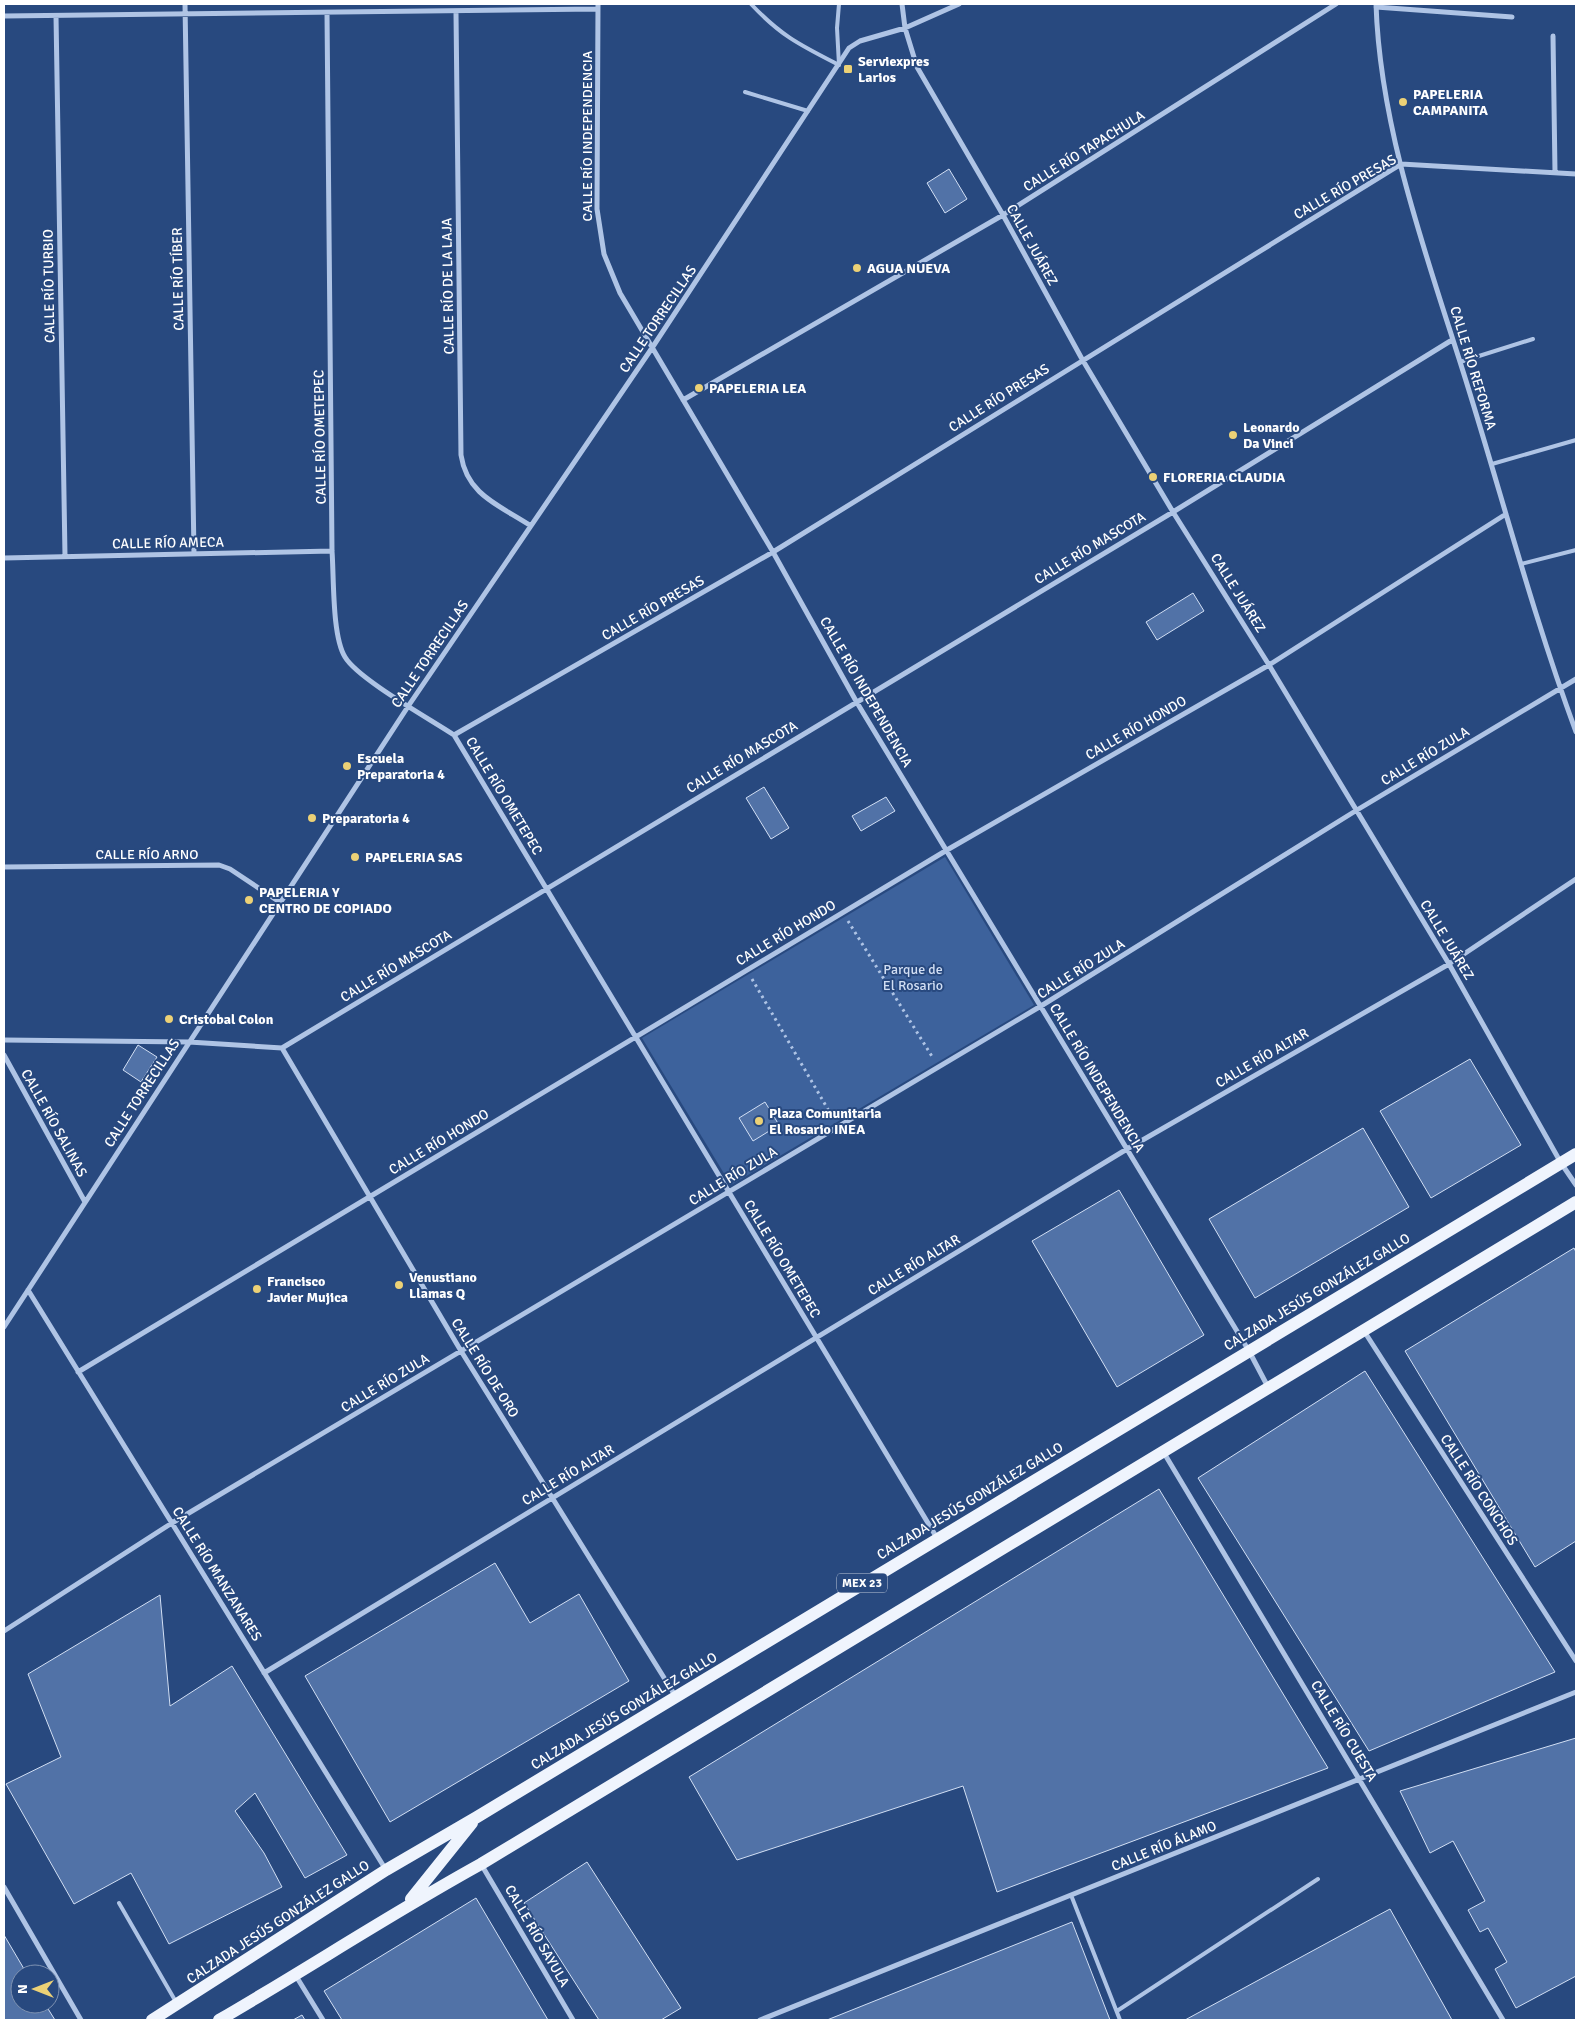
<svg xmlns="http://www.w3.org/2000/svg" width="1580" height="2024" viewBox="0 0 1580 2024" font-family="Signika,sans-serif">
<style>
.green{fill:#3d629c}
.building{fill:#5172a7;stroke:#d2dff4}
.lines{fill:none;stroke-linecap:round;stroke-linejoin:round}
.path{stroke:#afc4e5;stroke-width:3;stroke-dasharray:2.5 4;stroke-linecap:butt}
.service{stroke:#afc4e5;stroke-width:4}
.minor{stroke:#afc4e5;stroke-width:5}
.primary{stroke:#eff4fd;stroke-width:12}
.poi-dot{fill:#ecd176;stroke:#28497f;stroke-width:2}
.labels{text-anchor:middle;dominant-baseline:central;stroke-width:4;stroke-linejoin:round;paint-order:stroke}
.shield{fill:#28497f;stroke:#bec8d9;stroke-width:1}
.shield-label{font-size:12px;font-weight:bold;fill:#fff}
.poi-label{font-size:14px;font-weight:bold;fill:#fff;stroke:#28497f;text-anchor:start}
.street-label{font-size:14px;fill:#fff;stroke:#28497f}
.park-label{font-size:14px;fill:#d2dff4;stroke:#28497f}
</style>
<rect width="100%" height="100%" fill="#28497f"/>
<!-- green -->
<path class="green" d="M945,857l89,148 -303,180 -89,-147z"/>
<!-- building -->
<path class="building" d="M949,169l18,30 -22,14 -18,-30z
M1193,593l11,18 -47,29 -11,-18z
M764,787l25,41 -18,11 -25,-41z
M886,797l9,14 -34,20 -9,-15z
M138,1045l19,12 -16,25 -18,-12z
M1470,1059l51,86 -90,53 -51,-87z
M765,1102l14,23 -26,16 -14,-23z
M1363,1128l46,79 -154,91 -46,-79z
M1119,1190l85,145 -87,52 -85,-146z
M1574,1248l2,4v289l-41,26 -130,-216z
M1365,1371l190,301 -186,79 -171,-273z
M1159,1489l169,279 -331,124 -34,-106 -226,74 -48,-83z
M495,1563l35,60 49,-29 50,87 -239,141 -85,-146z
M160,1595l10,111 62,-40 115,189 -42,23 -50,-85 -20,18 29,42 18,34 -113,57 -38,-71 -57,31 -68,-120 55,-27 -33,-83z
M1576,1738v238l-60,32 -21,-39 12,-7 -19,-34 -8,4 -12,-22 17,-9 -32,-60 -23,12 -30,-62z
M587,1862l94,146 -20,12h-62l-75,-117z
M476,1898l72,122h-206l-18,-29z
M1390,1909l62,111h-267l190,-103z
M1072,1922l38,98h-283z
M4,1935l23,39h-7v30h25l10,16h-51z
M302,2015l3,5h-12z"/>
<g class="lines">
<!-- path -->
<path class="path" d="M848,921l85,137
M752,979l81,139"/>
<!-- service -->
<path class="service" d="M751,4c30,32 49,41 88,61l-2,-37 2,-24
M745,92l63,19
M1460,362l73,-23
M1492,464l84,-24
M1521,564l55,-14
M1071,1895l49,125
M119,1903l57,99
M1117,2011l201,-132"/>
<!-- minor -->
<path class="minor" d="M185,4l9,550
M598,4l-1,205 7,45 16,39 153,259 83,149 393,650 19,36
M902,4l3,24 12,39 86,148 79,144 91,153 96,153 180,299 112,199 15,22
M1376,4c4,128 53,258 91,380 36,116 67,234 109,348
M1376,7l136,10
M327,13l5,538c2,27 0,85 13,106 13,22 85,62 109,78l483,803
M456,13l5,442c6,40 38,50 70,71
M4,16l594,-7
M56,16l9,540
M1553,36l2,136
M683,400l320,-185 333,-211
M4,558l328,-7
M454,735l319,-183 628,-388 175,10
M4,867l215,-2 11,4 51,34
M4,1040l185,2 93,6 891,-536 279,-172
M282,1048l179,303 215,346
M4,1055l81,147
M28,1290l358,580
M4,1327l405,-622 243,-357 197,-300 11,-7 45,-13 54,-24
M1364,1331l212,330
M78,1372l869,-522 322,-185 237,-151
M1164,1453l339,567
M4,1631l168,-108 869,-517 316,-196 219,-131
M264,1673l863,-524 322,-185 127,-85
M481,1864l92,156
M4,1887l77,133
M296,1976l27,44
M760,2020l816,-328"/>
<!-- primary -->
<path class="primary" d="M411,1899l61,-76
M152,2020l234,-150 91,-53 1099,-663
M219,2020c88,-51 173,-107 262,-156l1095,-662"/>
</g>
<!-- markers -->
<g class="poi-dot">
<rect x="843" y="64" width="10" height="10" rx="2.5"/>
<circle cx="1403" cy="102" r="5"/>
<circle cx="857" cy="268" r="5"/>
<circle cx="699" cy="388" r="5"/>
<circle cx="1233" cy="435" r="5"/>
<circle cx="1153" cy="477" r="5"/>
<circle cx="347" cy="766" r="5"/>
<circle cx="312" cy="818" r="5"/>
<circle cx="355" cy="857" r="5"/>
<circle cx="249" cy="900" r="5"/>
<circle cx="169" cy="1019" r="5"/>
<circle cx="759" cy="1121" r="5"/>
<circle cx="399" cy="1285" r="5"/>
<circle cx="257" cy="1289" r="5"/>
</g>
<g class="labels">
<!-- shield labels -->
<rect class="shield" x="837" y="1573.5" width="50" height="19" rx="4"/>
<g class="shield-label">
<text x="862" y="1583">MEX 23</text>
</g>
<!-- poi labels -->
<g class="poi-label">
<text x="858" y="61">Serviexpres<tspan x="858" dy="16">Larios</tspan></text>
<text x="1413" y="94">PAPELERIA<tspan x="1413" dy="16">CAMPANITA</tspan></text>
<text x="867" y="268">AGUA NUEVA</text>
<text x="709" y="388">PAPELERIA LEA</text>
<text x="1243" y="427">Leonardo<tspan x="1243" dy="16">Da Vinci</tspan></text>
<text x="1163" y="477">FLORERIA CLAUDIA</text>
<text x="357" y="758">Escuela<tspan x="357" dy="16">Preparatoria 4</tspan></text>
<text x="322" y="818">Preparatoria 4</text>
<text x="365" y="857">PAPELERIA SAS</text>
<text x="259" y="892">PAPELERIA Y<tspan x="259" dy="16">CENTRO DE COPIADO</tspan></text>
<text x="179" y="1019">Cristobal Colon</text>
<text x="769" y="1113">Plaza Comunitaria<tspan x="769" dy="16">El Rosario INEA</tspan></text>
<text x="409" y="1277">Venustiano<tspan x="409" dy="16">Llamas Q</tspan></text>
<text x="267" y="1281">Francisco<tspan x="267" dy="16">Javier Mujica</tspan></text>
</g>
<!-- street labels -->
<g class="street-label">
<text transform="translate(587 136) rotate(-90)">CALLE RÍO INDEPENDENCIA</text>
<text transform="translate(1084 151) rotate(-32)">CALLE RÍO TAPACHULA</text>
<text transform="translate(1345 187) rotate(-30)">CALLE RÍO PRESAS</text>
<text transform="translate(1032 245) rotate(61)">CALLE JUÁREZ</text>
<text transform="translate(178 279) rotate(-91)">CALLE RÍO TÍBER</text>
<text transform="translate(49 286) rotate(-91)">CALLE RÍO TURBIO</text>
<text transform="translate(448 286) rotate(-91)">CALLE RÍO DE LA LAJA</text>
<text transform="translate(658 319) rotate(-56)">CALLE TORRECILLAS</text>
<text transform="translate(1473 368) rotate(73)">CALLE RÍO REFORMA</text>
<text transform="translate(999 398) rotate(-32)">CALLE RÍO PRESAS</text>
<text transform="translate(320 437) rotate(-91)">CALLE RÍO OMETEPEC</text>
<text transform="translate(168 543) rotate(-1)">CALLE RÍO AMECA</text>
<text transform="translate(1090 548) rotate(-31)">CALLE RÍO MASCOTA</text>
<text transform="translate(1238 593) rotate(58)">CALLE JUÁREZ</text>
<text transform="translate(653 608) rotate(-30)">CALLE RÍO PRESAS</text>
<text transform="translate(430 654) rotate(-56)">CALLE TORRECILLAS</text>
<text transform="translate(866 692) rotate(60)">CALLE RÍO INDEPENDENCIA</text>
<text transform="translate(1136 728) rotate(-30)">CALLE RÍO HONDO</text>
<text transform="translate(1425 756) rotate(-31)">CALLE RÍO ZULA</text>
<text transform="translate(742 757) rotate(-31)">CALLE RÍO MASCOTA</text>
<text transform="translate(504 796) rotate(59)">CALLE RÍO OMETEPEC</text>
<text x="147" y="854">CALLE RÍO ARNO</text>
<text transform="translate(786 933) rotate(-31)">CALLE RÍO HONDO</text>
<text transform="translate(1447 940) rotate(59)">CALLE JUÁREZ</text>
<text transform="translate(396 966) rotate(-31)">CALLE RÍO MASCOTA</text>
<text transform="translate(1081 969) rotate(-32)">CALLE RÍO ZULA</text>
<text transform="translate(1262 1058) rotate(-30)">CALLE RÍO ALTAR</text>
<text transform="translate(1097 1078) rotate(59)">CALLE RÍO INDEPENDENCIA</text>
<text transform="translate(142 1093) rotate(-57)">CALLE TORRECILLAS</text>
<text transform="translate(54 1123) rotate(61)">CALLE RÍO SALINAS</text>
<text transform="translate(439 1142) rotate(-31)">CALLE RÍO HONDO</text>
<text transform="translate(733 1176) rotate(-31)">CALLE RÍO ZULA</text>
<text transform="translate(782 1259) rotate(59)">CALLE RÍO OMETEPEC</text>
<text transform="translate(914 1265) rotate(-31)">CALLE RÍO ALTAR</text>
<text transform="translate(1317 1292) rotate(-31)">CALZADA JESÚS GONZÁLEZ GALLO</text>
<text transform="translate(485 1368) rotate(58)">CALLE RÍO DE ORO</text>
<text transform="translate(385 1383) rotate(-31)">CALLE RÍO ZULA</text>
<text transform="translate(568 1475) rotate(-31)">CALLE RÍO ALTAR</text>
<text transform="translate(1479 1490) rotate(57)">CALLE RÍO CONCHOS</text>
<text transform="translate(970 1501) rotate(-31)">CALZADA JESÚS GONZÁLEZ GALLO</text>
<text transform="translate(217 1574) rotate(58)">CALLE RÍO MANZANARES</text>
<text transform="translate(624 1711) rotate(-31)">CALZADA JESÚS GONZÁLEZ GALLO</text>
<text transform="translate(1344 1731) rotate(59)">CALLE RÍO CUESTA</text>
<text transform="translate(1164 1846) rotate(-22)">CALLE RÍO ÁLAMO</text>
<text transform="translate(278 1922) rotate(-33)">CALZADA JESÚS GONZÁLEZ GALLO</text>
<text transform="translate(537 1936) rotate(60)">CALLE RÍO SAYULA</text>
</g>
<!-- park labels -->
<g class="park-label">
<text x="913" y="969">Parque de<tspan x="913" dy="16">El Rosario</tspan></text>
</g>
</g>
<!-- border -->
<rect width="1580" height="2024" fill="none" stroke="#ffffff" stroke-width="10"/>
<!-- north arrow -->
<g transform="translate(35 1989) rotate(270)"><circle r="24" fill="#28497f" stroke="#7e92b2"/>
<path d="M0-4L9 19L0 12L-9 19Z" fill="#ecd176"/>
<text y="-8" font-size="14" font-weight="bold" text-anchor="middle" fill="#ffffff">N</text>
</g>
</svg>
